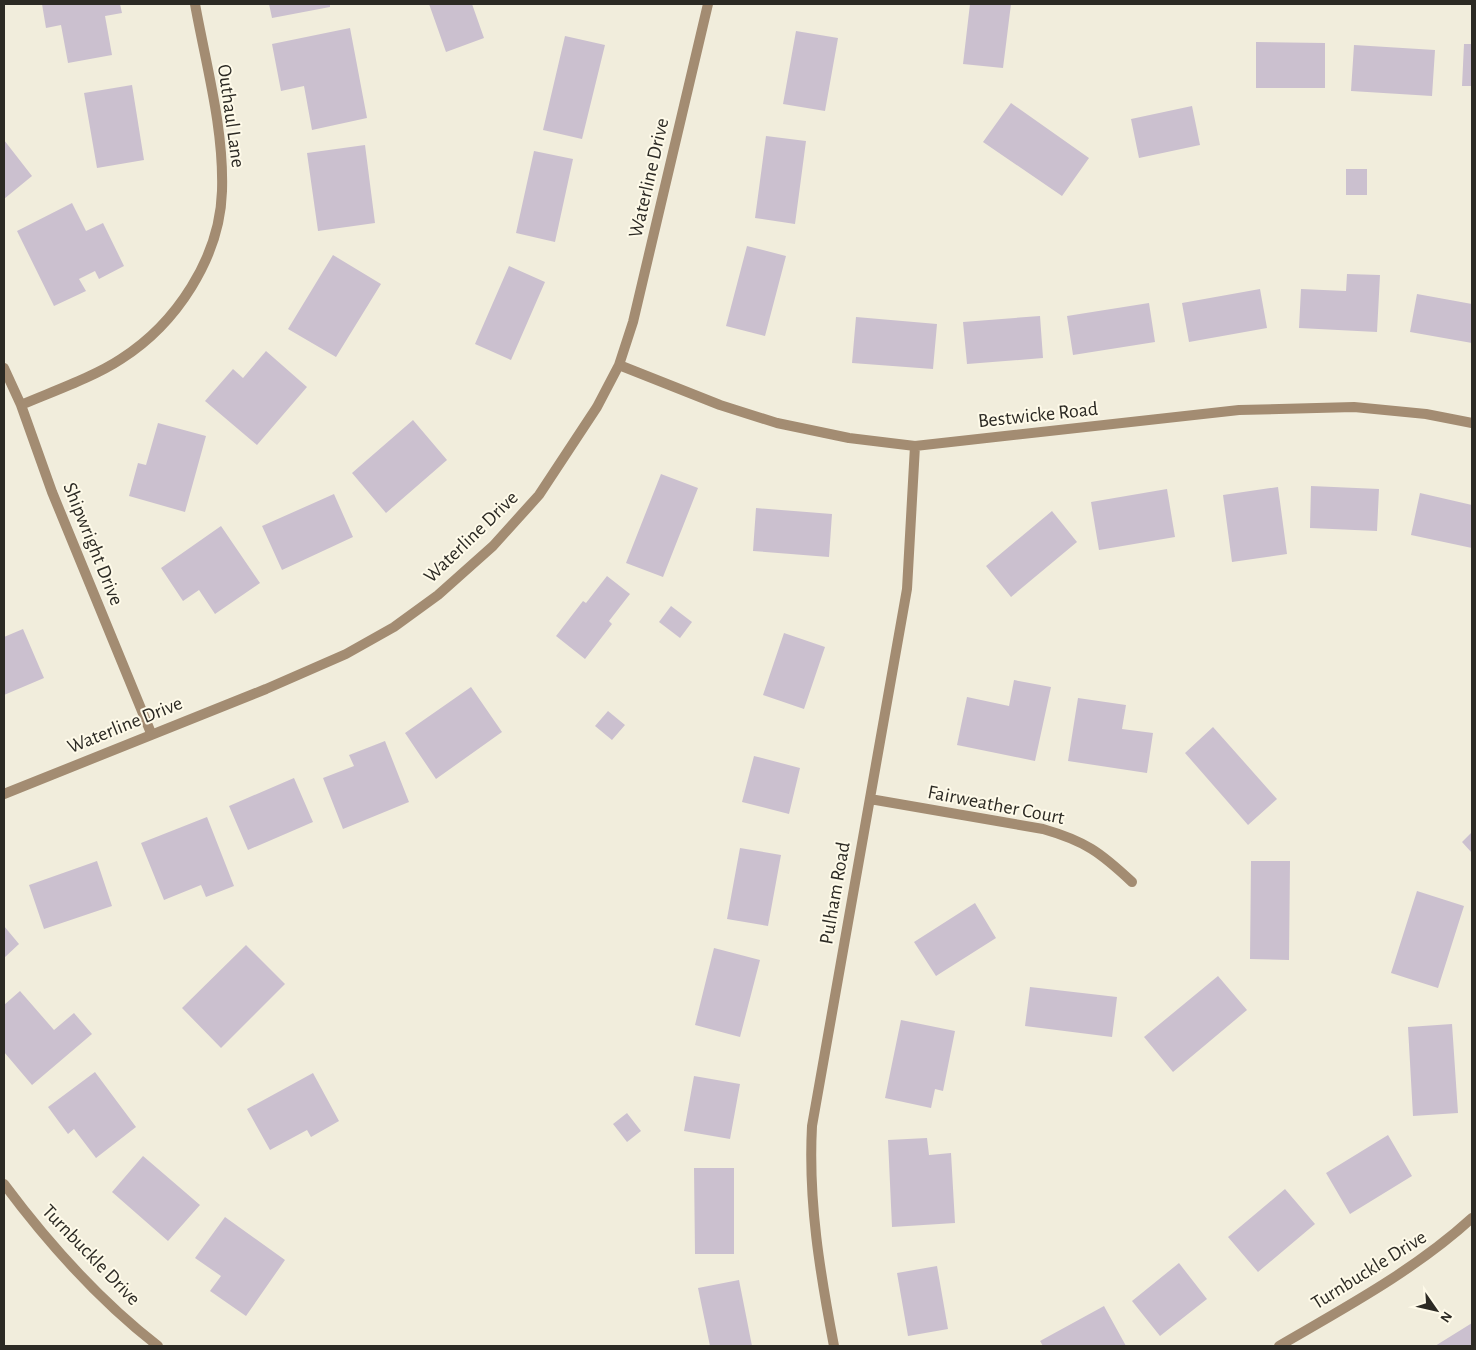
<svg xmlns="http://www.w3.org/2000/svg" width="1476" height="1350" viewBox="0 0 1476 1350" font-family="'Alegreya Sans',sans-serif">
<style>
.building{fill:#cbc0cf}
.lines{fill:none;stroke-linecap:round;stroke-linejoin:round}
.street{stroke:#a38c72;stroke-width:10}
.labels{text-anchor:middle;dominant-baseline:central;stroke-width:4;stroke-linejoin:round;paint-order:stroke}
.street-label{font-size:20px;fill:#2c2a24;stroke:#fefae9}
</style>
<rect width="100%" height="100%" fill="#f1eddc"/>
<!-- building -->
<path class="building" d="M42,4h78l2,9 -17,3 7,39 -44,8 -7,-38 -15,3z
M269,4h61v3l-58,11z
M429,4h43l12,34 -38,14z
M970,4h41l-8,64 -40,-4z
M350,28l17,90 -55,12 -8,-44 -23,5 -9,-47z
M796,31l42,7 -13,73 -42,-7z
M565,36l40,9 -23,94 -39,-9z
M1256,42l69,1v45h-69z
M1464,44h8v42h-10z
M1354,45l81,5 -3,46 -81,-5z
M132,85l12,75 -47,8 -13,-75z
M1011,103l78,55 -27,38 -79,-54z
M1192,106l8,39 -61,13 -8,-39z
M766,136l40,5 -11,83 -40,-6z
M4,140l28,36 -28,23z
M365,145l10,78 -57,8 -11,-78z
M534,151l39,8 -18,83 -39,-9z
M1346,169h21v26h-21z
M72,203l14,28 17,-8 21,43 -25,13 -4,-8 -16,8 7,12 -32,15 -37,-75z
M747,246l39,10 -21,80 -39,-10z
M333,255l48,29 -45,73 -48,-28z
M509,266l36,16 -34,78 -36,-16z
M1347,274l33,1 -3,57 -78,-4 2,-39 45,2z
M1260,289l7,39 -78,14 -7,-39z
M1417,294l55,10v39l-62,-11z
M1149,303l6,39 -82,13 -6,-39z
M1040,316l3,42 -76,6 -4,-42z
M856,317l81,7 -4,45 -81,-6z
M266,351l41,36 -50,58 -52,-44 28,-32 10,9z
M413,420l34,40 -61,53 -34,-40z
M158,423l48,13 -21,76 -56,-16 9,-33 8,2z
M661,474l37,14 -35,89 -37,-14z
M1311,486l68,3 -2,42 -67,-3z
M1278,487l9,67 -55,8 -9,-67z
M1167,489l8,48 -76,13 -8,-48z
M1420,493l52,12v43l-61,-13z
M334,494l19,43 -71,33 -20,-44z
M756,508l76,6 -3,43 -76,-6z
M1052,511l25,31 -66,55 -25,-31z
M221,526l39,57 -45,31 -16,-24 -16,11 -22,-33z
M607,576l23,18 -21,27 3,3 -27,35 -29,-23 27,-35 3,2z
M671,606l21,16 -12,16 -21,-16z
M23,629l21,49 -40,17v-58z
M784,633l41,14 -21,62 -41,-14z
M1014,680l37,7 -16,74 -78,-16 10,-48 42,9z
M471,687l31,45 -66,47 -31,-46z
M1078,698l48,7 -4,24 31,4 -6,40 -79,-12z
M608,711l17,14 -13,15 -17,-14z
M1213,727l64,72 -29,26 -63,-72z
M385,741l24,61 -66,27 -20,-51 31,-12 -5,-11z
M754,756l46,12 -11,46 -47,-12z
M294,778l19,44 -65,28 -19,-44z
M207,817l27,69 -28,11 -5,-12 -37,15 -23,-57z
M1472,832v21l-10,-11z
M740,848l41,7 -13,71 -41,-7z
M97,861l15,45 -68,23 -15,-44z
M1251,861h39l-1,99 -39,-1z
M1417,891l47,15 -26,82 -47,-15z
M975,903l21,35 -60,38 -22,-34z
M4,926l15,18 -15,14z
M246,945l39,39 -64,64 -39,-40z
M714,948l46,12 -20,77 -45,-12z
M1218,976l29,34 -74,62 -29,-35z
M1030,987l87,10 -5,40 -87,-11z
M20,991l34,39 20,-17 18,21 -60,51 -28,-33v-47z
M901,1020l54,11 -12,60 -8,-2 -4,19 -46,-10z
M1452,1024l6,89 -45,3 -5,-89z
M95,1072l41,55 -40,31 -22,-29 -6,5 -20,-27z
M313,1073l26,48 -28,16 -4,-7 -37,20 -23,-41z
M694,1076l46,8 -10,55 -46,-8z
M627,1113l14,18 -14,11 -14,-18z
M1388,1135l24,41 -62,38 -24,-41z
M927,1138l2,17 22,-2 4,70 -63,4 -4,-87z
M143,1156l57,49 -32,36 -56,-49z
M694,1168h40v86h-39z
M1285,1189l30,35 -57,48 -30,-35z
M225,1217l60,43 -39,56 -36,-25 11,-15 -26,-18z
M1179,1263l28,36 -47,37 -28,-35z
M937,1266l11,63 -40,7 -11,-63z
M739,1280l13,66h-42l-12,-58z
M1104,1306l22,40h-83l-3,-5z
M1472,1323v23h-37z"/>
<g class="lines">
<!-- street -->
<path class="street" d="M619,365l101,40 57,18 72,15 66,8 324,-36 115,-3 72,7 46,9
M4,368l17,37 31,87 99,241
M21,405c30,-13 73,-28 100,-46 55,-35 99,-101 101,-168 2,-63 -16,-126 -27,-187
M4,794l262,-105 80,-35 48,-27 44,-32 55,-49 46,-51 58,-88 22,-42 14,-43 75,-318
M870,799l173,30c42,12 57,23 89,53
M4,1184c44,59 96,117 154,162
M834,1346c-14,-73 -26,-145 -22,-220l95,-537 8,-143
M1279,1346c67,-39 136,-76 193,-128"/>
</g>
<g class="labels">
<!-- street labels -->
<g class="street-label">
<text transform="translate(231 116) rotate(82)">Outhaul Lane</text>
<text transform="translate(649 178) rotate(-77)">Waterline Drive</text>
<text transform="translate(1038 415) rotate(-6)">Bestwicke Road</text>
<text transform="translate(471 537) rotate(-44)">Waterline Drive</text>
<text transform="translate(93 544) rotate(68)">Shipwright Drive</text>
<text transform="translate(125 725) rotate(-22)">Waterline Drive</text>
<text transform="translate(996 805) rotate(11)">Fairweather Court</text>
<text transform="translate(835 893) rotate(-80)">Pulham Road</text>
<text transform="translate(91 1255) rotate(46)">Turnbuckle Drive</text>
<text transform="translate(1369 1270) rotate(-32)">Turnbuckle Drive</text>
</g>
</g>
<!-- border -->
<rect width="1476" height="1350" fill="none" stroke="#2c2a24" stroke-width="10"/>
<!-- north arrow -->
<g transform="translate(1436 1310) rotate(124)" stroke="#fefae9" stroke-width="4" paint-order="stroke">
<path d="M0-4L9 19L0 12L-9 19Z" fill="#2c2a24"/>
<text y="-8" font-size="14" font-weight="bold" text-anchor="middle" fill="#2c2a24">N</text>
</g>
</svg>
